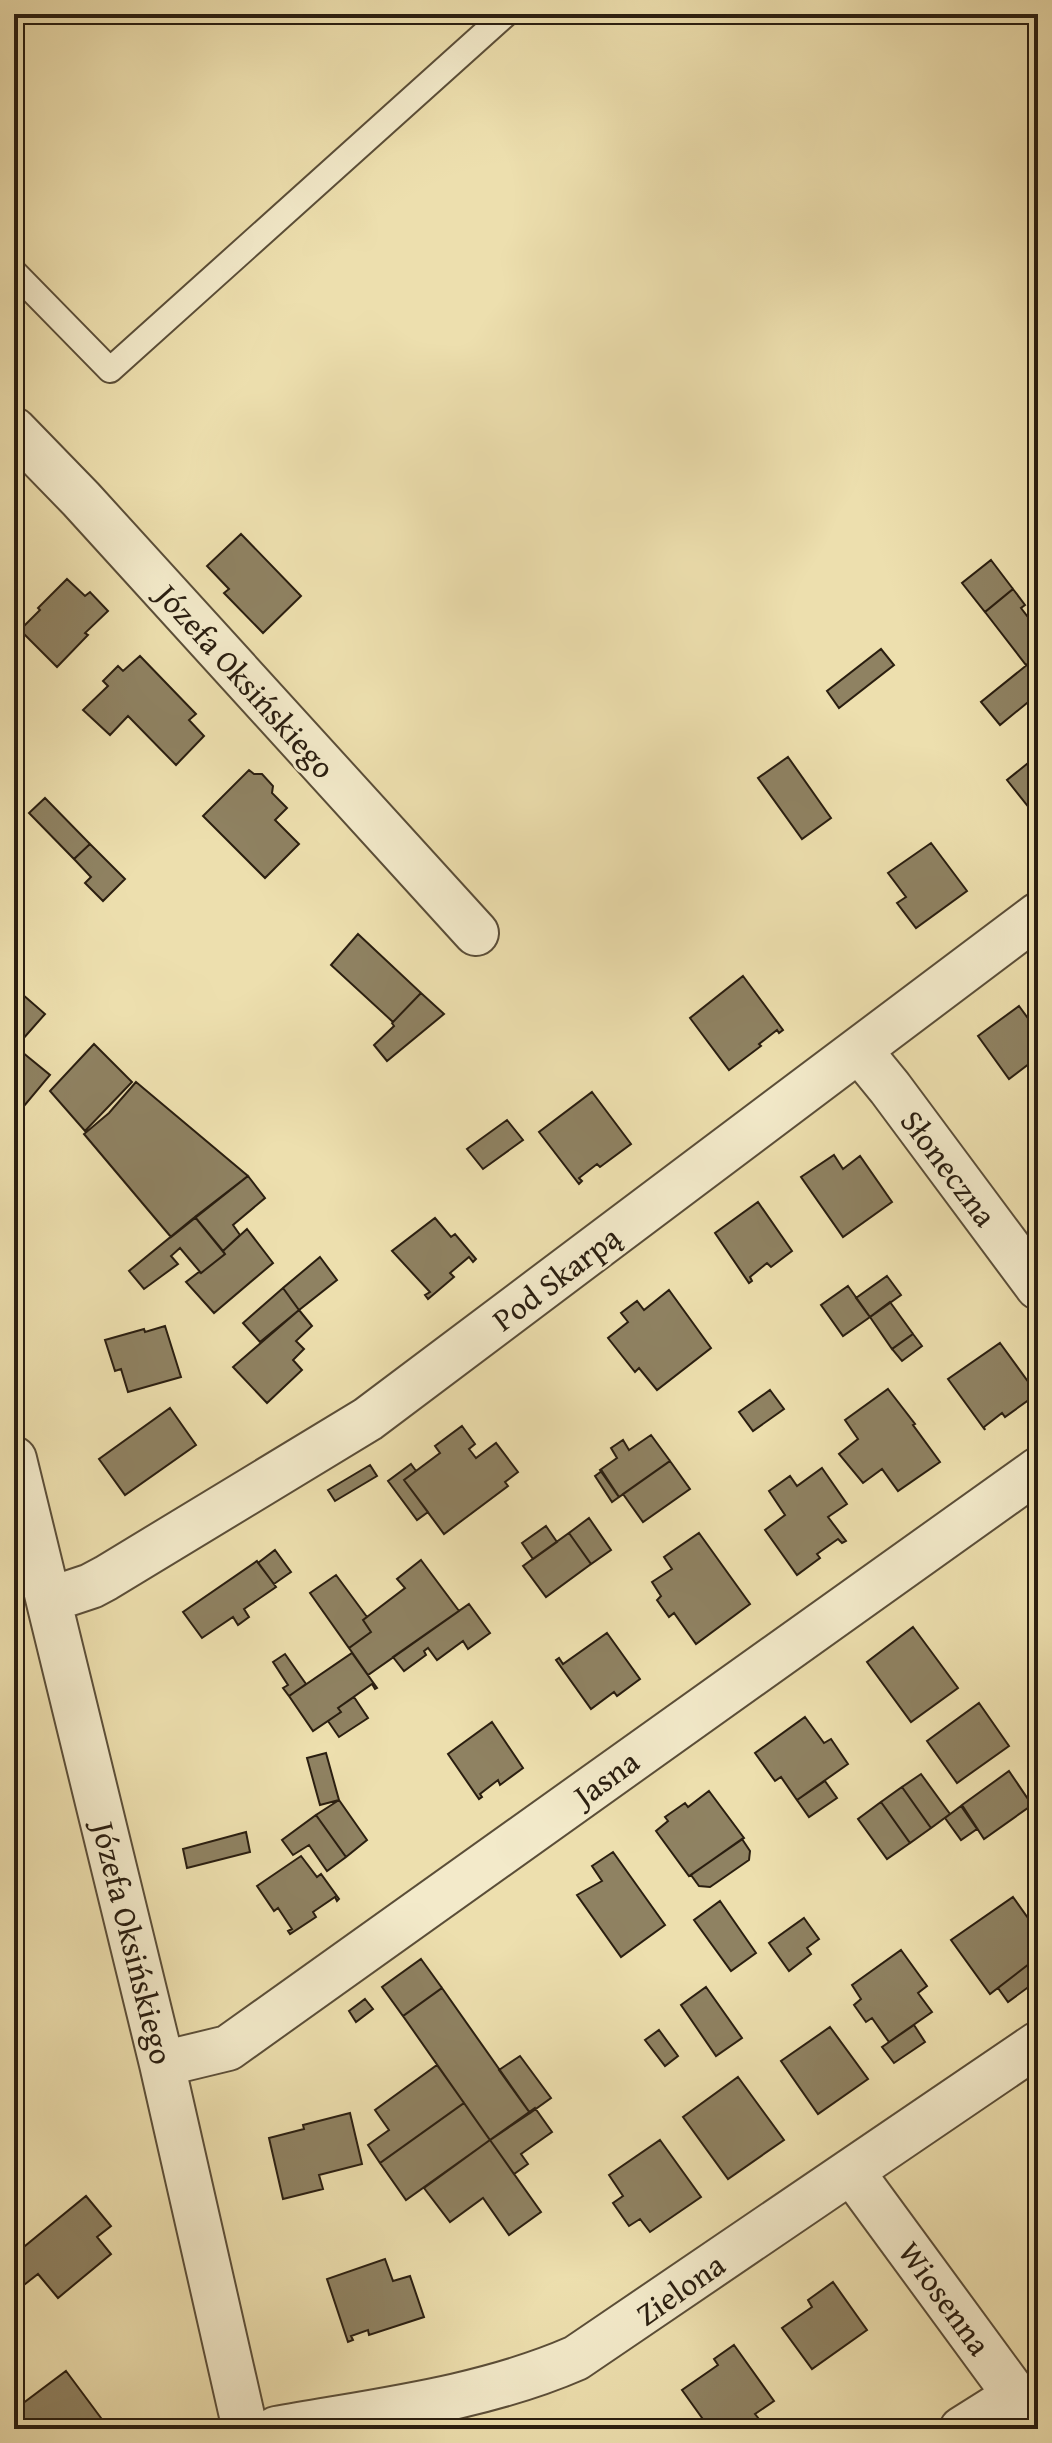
<svg xmlns="http://www.w3.org/2000/svg" width="1052" height="2443" viewBox="0 0 1052 2443" font-family="'Gentium Book Plus',serif">
<style>
.building{fill:#8f8262;stroke:#2a1e10;stroke-width:2}
.lines{fill:none;stroke-linecap:round;stroke-linejoin:round}
.service-casing{stroke:#5b4e38;stroke-width:28}
.minor-casing{stroke:#5b4e38;stroke-width:48}
.service{stroke:#f3eaca;stroke-width:24}
.minor{stroke:#f3eaca;stroke-width:44}
.labels{text-anchor:middle;dominant-baseline:central;stroke-width:6;stroke-linejoin:round;paint-order:stroke}
.street-label{font-size:32px;fill:#2a1e10;stroke:#f3eaca}
</style>
<rect width="100%" height="100%" fill="#eddfae"/>
<filter id="stains"><feTurbulence type="fractalNoise" baseFrequency=".0025" numOctaves="4"/><feColorMatrix values="0 0 0 0 .2 0 0 0 0 .09 0 0 0 0 .02 0 0 0 .5 -.17"/></filter>
<radialGradient id="worn" r=".72"><stop offset=".6" stop-color="#630" stop-opacity="0"/><stop offset="1" stop-color="#630" stop-opacity=".3"/></radialGradient>
<!-- building -->
<path class="building" d="M241,534l60,62 -38,37 -39,-40 5,-4 -22,-23z
M991,560l22,29 -28,23 -23,-29z
M67,579l18,17 5,-4 18,19 -23,22 3,2 -31,32 -37,-37 20,-20 -2,-2z
M1013,589l12,16 -4,3 10,13 5,-4 2,3v36l-12,9 -41,-53z
M881,649l13,16 -55,43 -12,-17z
M140,656l56,58 -7,6 15,16 -28,29 -48,-49 -18,19 -27,-25 25,-24 -5,-5 15,-15 5,5z
M1038,656v38l-38,31 -19,-23z
M1038,755v64l-31,-39z
M788,757l43,61 -29,21 -44,-61z
M249,770l5,4h8l11,12 -1,7 15,15 -12,12 24,24 -34,34 -62,-62z
M45,798l45,46 -16,15 -45,-46z
M931,843l36,48 -51,37 -19,-25 9,-6 -18,-24z
M90,844l35,35 -22,22 -18,-18 6,-6 -17,-18z
M358,934l63,59 -28,29 -62,-57z
M743,976l40,54 -4,3 -2,-3 -18,14 2,2 -32,24 -39,-52z
M14,987l31,27 -31,35z
M421,993l23,21 -57,47 -13,-16 20,-19 -2,-3z
M1019,1006l19,26v25l-29,22 -31,-43z
M94,1044l38,38 -47,49 -35,-40z
M22,1052l28,23 -36,43v-56z
M136,1082l112,94 -77,61 -87,-103 25,-21z
M592,1092l39,52 -31,23 -3,-3 -18,14 3,3 -3,3 -40,-52z
M507,1120l16,20 -40,29 -16,-20z
M834,1155l9,14 17,-13 32,46 -49,35 -42,-60z
M248,1176l17,22 -32,27 7,10 -17,16 -28,-34z
M758,1202l34,49 -21,16 -4,-4 -17,14 2,4 -3,2 -34,-50z
M195,1217l30,37 -24,19 -21,-25 -9,8 7,8 -34,25 -15,-18z
M435,1218l16,19 4,-3 21,25 -3,3 -4,-5 -19,16 4,4 -26,22 -3,-4 5,-3 -38,-41z
M247,1229l26,34 -59,50 -28,-31 13,-10 2,1 24,-19 -2,-3z
M320,1257l17,23 -38,30 -16,-22z
M887,1276l14,19 -31,22 -14,-19z
M848,1286l22,31 -27,19 -22,-31z
M283,1288l16,22 -39,32 -17,-19z
M669,1290l42,58 -54,42 -18,-22 -4,4 -27,-34 20,-16 -7,-9 16,-12 7,9z
M890,1302l23,32 -21,15 -22,-32z
M299,1310l13,16 -16,15 8,8 -11,11 9,10 -35,33 -34,-36z
M165,1326l16,51 -53,15 -7,-23 -6,2 -10,-31 39,-11 1,3z
M913,1334l9,12 -20,15 -10,-12z
M1000,1343l37,51 -32,23 -3,-4 -18,14 1,3 -37,-51z
M888,1389l27,35 -2,1 27,37 -42,29 -16,-22 -19,14 -24,-29 19,-15 -13,-19z
M770,1390l14,19 -31,22 -14,-19z
M170,1408l26,37 -71,50 -26,-36z
M462,1426l13,18 -6,5 7,9 20,-15 22,29 -13,10 3,4 -64,48 -40,-54 36,-27 -5,-7z
M651,1435l19,26 -51,36 -19,-27 17,-12 -6,-10 12,-8 6,10z
M670,1461l20,28 -47,33 -20,-28z
M411,1464l5,7 -12,9 24,32 -11,8 -29,-39z
M370,1465l7,11 -42,25 -7,-11z
M822,1468l25,36 -19,13 18,24 -4,2 -4,-4 -21,15 3,4 -23,17 -32,-45 20,-15 -16,-24 21,-15 7,10z
M602,1471l17,26 -7,5 -17,-26z
M589,1518l22,32 -20,14 -22,-31z
M546,1526l11,16 -24,17 -11,-16z
M569,1533l22,31 -45,33 -23,-31z
M699,1533l51,71 -54,40 -22,-31 -5,4 -12,-17 4,-4 -9,-14 20,-13 -8,-12z
M275,1550l16,22 -17,12 -16,-21z
M421,1560l38,51 -91,64 -19,-27 22,-16 -8,-12 42,-32 -8,-9z
M257,1561l19,26 -32,22 5,8 -11,8 -5,-8 -31,21 -19,-26z
M336,1575l31,42 -4,3 8,12 -22,16 -39,-55z
M469,1604l21,29 -22,16 -5,-8 -26,19 -9,-12 -4,3 2,4 -22,16 -11,-14z
M913,1627l45,61 -47,34 -44,-60z
M607,1633l33,46 -23,17 -3,-4 -23,17 -35,-49 3,-2 4,6z
M352,1653l25,35 -2,1 -3,-5 -34,24 3,4 -28,19 -24,-35z
M285,1654l21,30 -17,12 -6,-8 5,-3 -15,-23z
M354,1697l14,21 -29,19 -11,-16 13,-9 -3,-4z
M979,1703l30,43 -52,37 -30,-42z
M805,1717l19,26 7,-4 17,25 -51,36 -16,-23 -6,4 -20,-28z
M492,1722l31,46 -23,17 -2,-5 -18,14 2,3 -3,2 -31,-45z
M326,1753l13,47 -19,5 -13,-47z
M1009,1771l23,34 -48,34 -22,-34z
M921,1774l29,40 -19,14 -29,-41z
M825,1781l12,17 -28,19 -12,-17z
M902,1787l29,41 -21,15 -29,-41z
M709,1791l35,47 -55,38 -33,-45 12,-10 -3,-4 20,-14 3,4z
M339,1800l28,40 -21,17 -30,-42z
M881,1802l29,41 -23,16 -29,-40z
M961,1806l16,23 -16,11 -16,-22z
M316,1815l30,42 -19,14 -18,-26 -16,10 -11,-15z
M246,1832l4,20 -63,16 -4,-19z
M742,1839l8,12 -1,9 -39,27 -11,-1 -8,-11z
M613,1852l52,73 -44,32 -44,-62 25,-14 -10,-15z
M301,1856l16,21 4,-3 18,25 -2,2 -2,-4 -22,15 3,5 -26,17 -2,-3 4,-2 -14,-21 -4,3 -17,-25z
M1013,1897l15,21 2,-2 8,11v30l-48,37 -39,-54z
M720,1901l36,52 -25,18 -37,-51z
M804,1918l15,21 -12,9 4,6 -22,17 -20,-28z
M901,1950l26,36 -9,7 14,19 -43,30 -17,-24 -6,4 -12,-17 7,-6 -9,-14z
M1038,1957v23l-30,22 -10,-14z
M421,1959l21,29 -39,28 -21,-29z
M706,1987l36,51 -26,18 -35,-51z
M442,1988l88,125 -40,27 -87,-124z
M365,1999l8,10 -17,13 -7,-11z
M914,2025l11,17 -31,21 -12,-16z
M830,2027l38,52 -50,35 -37,-53z
M659,2030l19,26 -13,10 -20,-26z
M520,2056l31,42 -21,15 -31,-43z
M437,2065l27,38 -84,60 -12,-18 21,-15 -14,-20z
M738,2077l46,63 -56,39 -45,-62z
M464,2103l26,37 -84,60 -26,-37z
M535,2108l17,24 -31,22 7,10 -14,10 -24,-34z
M350,2113l12,51 -43,11 4,14 -40,10 -14,-61 35,-9 -1,-4z
M490,2140l51,72 -32,23 -26,-37 -33,24 -26,-34z
M660,2140l41,57 -51,35 -10,-13 -11,7 -16,-23 10,-7 -14,-21z
M86,2196l25,30 -14,11 14,17 -53,44 -20,-24 -14,11 -10,-11v-19z
M385,2259l8,22 17,-5 14,41 -55,18 -1,-5 -17,6 2,4 -5,2 -21,-63z
M833,2282l34,48 -55,39 -30,-41 30,-21 -4,-7z
M734,2345l40,56 -19,13 4,5 -14,10h-35l-28,-39 36,-25 -4,-6z
M66,2371l38,51 -9,7h-81v-19z"/>
<g class="lines">
<defs>
<path id="service" d="M14,272l96,98 396,-356"/>
<path id="minor" d="M14,430l67,69 395,434
M859,1050l31,38 148,199
M14,1459l148,605 83,365
M49,1600l42,-14 15,-8 262,-159 670,-504
M162,2064l66,-16 810,-578
M851,2171l187,255
M276,2429c100,-18 206,-30 300,-71l462,-314
M962,2429l54,-34"/>
</defs>
<!-- service casing -->
<use href="#service" class="service-casing"/>
<!-- minor casing -->
<use href="#minor" class="minor-casing"/>
<!-- service -->
<use href="#service" class="service"/>
<!-- minor -->
<use href="#minor" class="minor"/>
</g>
<g class="labels">
<!-- street labels -->
<g class="street-label">
<text transform="translate(246 681) rotate(48)">Józefa Oksińskiego</text>
<text transform="translate(949 1168) rotate(53)">Słoneczna</text>
<text transform="translate(556 1278) rotate(-37)">Pod Skarpą</text>
<text transform="translate(606 1778) rotate(-36)">Jasna</text>
<text transform="translate(133 1943) rotate(76)">Józefa Oksińskiego</text>
<text transform="translate(680 2289) rotate(-35)">Zielona</text>
<text transform="translate(945 2298) rotate(54)">Wiosenna</text>
</g>
</g>
<!-- margin -->
<rect width="1052" height="2443" fill="none" stroke="#eddfae" stroke-width="48"/>
<rect x="16" y="16" width="1020" height="2411" fill="none" stroke="#2a1e10" stroke-width="4"/>
<rect x="24" y="24" width="1004" height="2395" fill="none" stroke="#2a1e10" stroke-width="2"/>
<rect width="100%" height="100%" filter="url(#stains)"/>
<rect width="100%" height="100%" fill="url(#worn)"/>
</svg>
